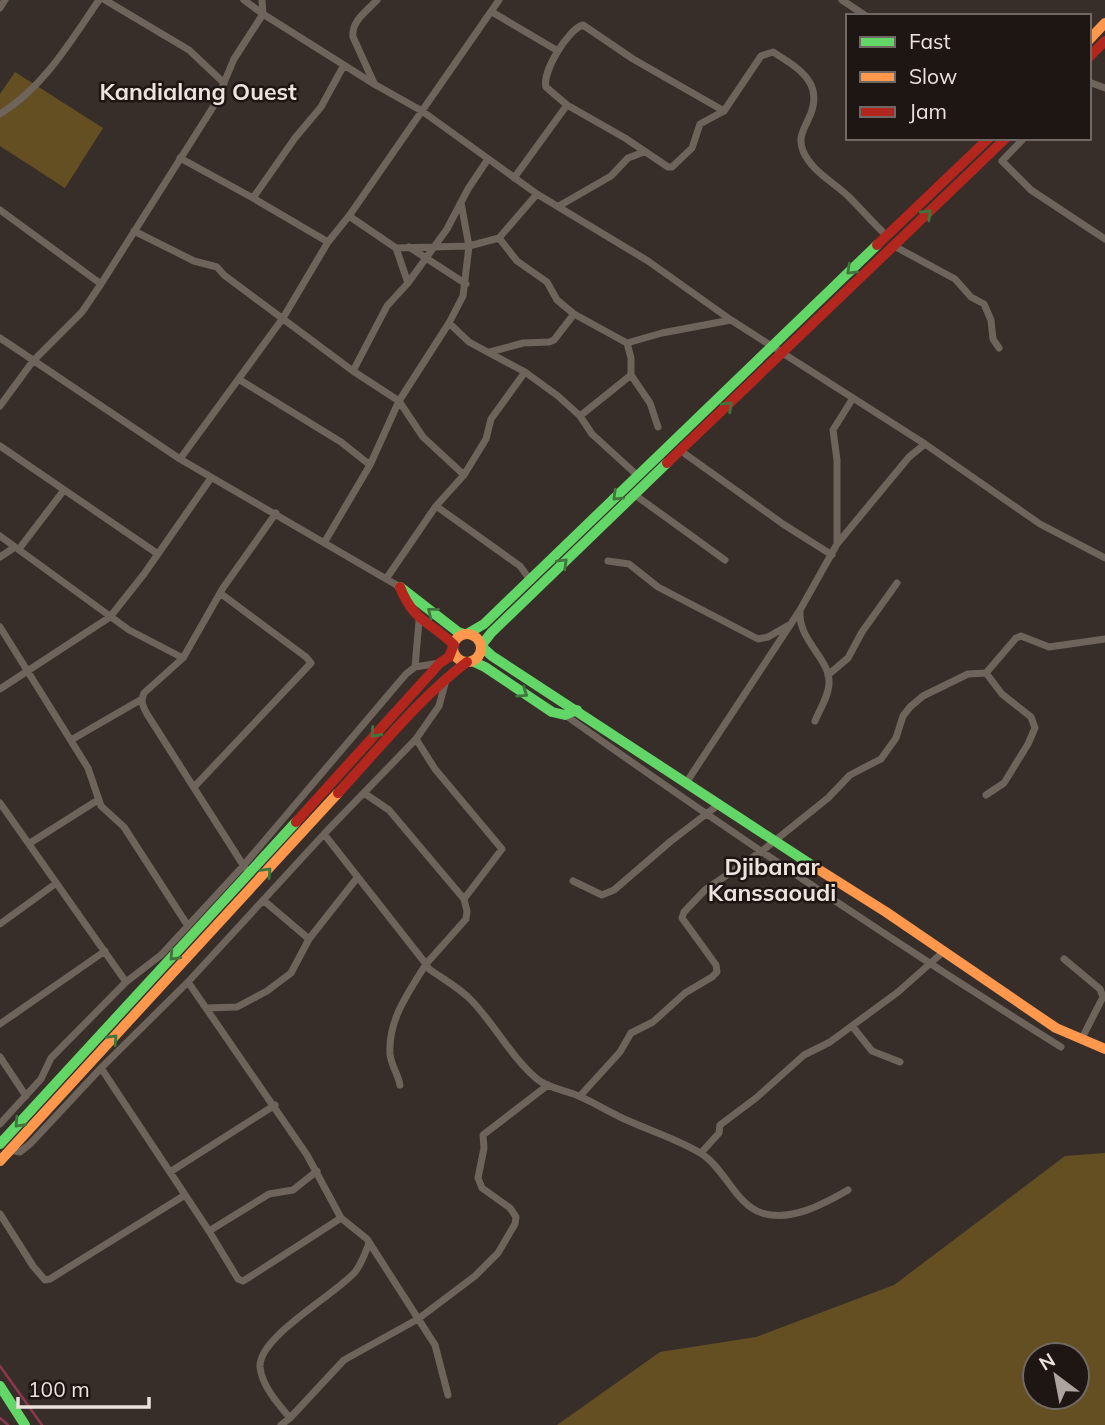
<svg xmlns="http://www.w3.org/2000/svg" width="1105" height="1425" viewBox="0 0 1105 1425" font-family="Mulish,sans-serif">
<style>
.green{fill:#644f22;fill-rule:evenodd}
.lines{fill:none;stroke-linecap:round;stroke-linejoin:round}
.stream{stroke:#8c374f;stroke-width:2.5}
.street{stroke:#6f645b;stroke-width:7}
.fast{stroke:#63d668;stroke-width:10}
.slow{stroke:#ff974d;stroke-width:10}
.jam{stroke:#b3261e;stroke-width:10}
.oneway{stroke:#40763e}
.labels{text-anchor:middle;dominant-baseline:central;stroke-width:5;stroke-linejoin:round;paint-order:stroke}
.neighbourhood-label{font-size:23px;font-weight:bold;fill:#ede2de;stroke:#1d1613}
</style>
<rect width="100%" height="100%" fill="#372e2a"/>
<!-- green -->
<path class="green" d="M15,72l88,56 -38,60 -65,-42v-52z
M1105,1153v272h-548l103,-73 96,-15 138,-52 171,-129zM1035,1355h42v42h-42z"/>
<g class="lines">
<!-- stream -->
<path class="stream" d="M0,1366l42,59
M0,1418l8,7"/>
<!-- street -->
<path class="street" d="M105,0l84,50 35,33
M244,0l19,14 111,70 48,27 115,83 111,67 83,59 194,124 115,80 65,34
M842,0l24,16
M0,8l5,-8
M492,12l66,39
M1089,82l16,6
M374,83l-21,-46c-2,-16 14,-26 24,-37
M724,111l-91,-52 -50,-34c-15,4 -41,47 -37,62l21,18 58,33 43,29h4l20,-19 8,-24 24,-13 37,-55 12,-4c27,17 53,32 35,68 -5,11 -10,18 -5,31 9,21 31,31 46,46 13,13 25,27 38,39
M0,114c44,-27 70,-72 99,-114
M1024,138l-22,23 29,29 74,49
M180,158l73,40 75,44
M514,178l53,-73
M253,198l42,-60 26,-31 23,-42
M559,206l52,-30 17,-18 16,-6
M0,210l101,74
M349,216l47,32 12,35
M134,231l60,30 23,6 7,8 129,96 46,30 24,36 41,38
M499,238l18,23 30,21 10,18 17,14 53,29 4,15v17l19,28 8,24
M894,246l61,33 16,18 13,7 7,16 2,19 6,9
M409,247l57,37
M396,248l73,-2 30,-8 38,-44
M449,323l20,19 56,30 33,24 22,20 12,18 46,42
M0,338l180,121 220,128
M627,343l35,-10 69,-13
M490,352l33,-9 26,-1 5,-2 20,-26
M353,371l34,-65 21,-23 39,-54 21,-40 20,-30
M240,380l101,62 29,23
M0,406l33,-45 49,-49 19,-28 114,-180 19,-45 29,-45 -1,-14
M580,416l51,-41
M0,446l158,108
M681,451l102,73 49,31
M180,459l103,-141 45,-76 21,-26 150,-216
M635,495l90,65
M436,506l84,60 11,15
M0,536l129,94 54,28
M324,543l46,-78 29,-64 50,-78 14,-27 6,-50 -8,-43
M837,544v-84l-4,-30 20,-32
M19,549l45,-59
M0,557l15,-10
M608,561l21,3 29,23 100,52 10,-2 21,-12
M386,579l50,-73 28,-31 22,-36 5,-20 34,-47
M800,611c-2,30 30,47 29,72 0,12 -9,26 -14,38
M0,627l88,141 13,38 23,21 64,99
M415,667l4,-46
M828,675l20,-17 14,-26 35,-49
M0,689l110,-72 34,-43 67,-96
M565,715c162,115 327,226 496,332
M416,739l19,30 67,80 -38,50 3,12 -1,8 -40,45 3,5c14,10 31,19 43,32 23,24 39,56 65,78 12,10 30,11 44,18 16,7 31,17 48,24 24,11 51,19 73,33 23,15 34,51 60,59 29,9 62,-9 86,-23
M71,740l71,-41
M686,783l114,-173 37,-66 72,-87 16,-13
M195,786l116,-123 -5,-6 -86,-64
M364,793l25,17 75,89
M986,795l18,-12 24,-39 7,-16 -4,-11 -29,-23 -16,-21
M0,803l126,179
M324,834l102,130c-17,28 -38,55 -36,90 1,11 8,20 10,31
M30,843l68,-43
M245,868l-98,-154c-4,-8 -7,-12 -3,-21l39,-35 40,-70 53,-75
M573,881l29,14 12,-5 57,-49 47,-36
M263,900l46,39 48,-61
M0,924l55,-40
M1064,959l36,30 3,8 -22,43
M188,982l119,173 34,63 26,21 68,106 13,50
M206,1008l31,-1 30,-16 24,-18 18,-34
M0,1024l105,-73
M852,1026l20,25 28,11
M0,1057l26,39
M101,1068l108,163 29,48 5,2 5,-3 93,-60
M580,1096l40,-44 11,-19 22,-11 32,-29 27,-16 5,-5 -1,-7 -34,-47 2,-6 21,-22 57,-39 66,-53 22,-23 31,-16 15,-21 7,-22 7,-9 13,-11 45,-22 18,-1 30,-35 5,-2 28,11 56,-8
M0,1124l41,-45 10,-21 75,-76 35,-27 82,-89 163,-192 9,-7 25,-4
M10,1150l10,2 10,-8 71,-76 87,-86 136,-148 92,-95 23,-33 7,-26
M701,1153l18,-20 1,-8 36,-27 48,-43 26,-13 68,-50 45,-40
M170,1172l105,-67
M0,1214l33,52 12,14 5,-1 135,-84
M209,1231l60,-37 24,-4 24,-19
M290,1418c-12,-14 -28,-32 -30,-51 -2,-30 75,-72 95,-95 7,-9 10,-18 14,-29
M281,1425l9,-7 54,-58 74,-41 57,-43 23,-23 17,-29 1,-7 -6,-9 -28,-20 -4,-10 6,-30 -1,-13 65,-50"/>
<!-- fast -->
<path class="fast" d="M667,463l-176,170 -10,13 11,10 321,210
M400,587l58,45 6,2
M467,634l17,-10 393,-379
M472,661l13,6 67,45 13,3 12,-5
M0,1144l296,-322
M0,1386l25,39"/>
<!-- slow -->
<path class="slow" d="M1089,40l16,-17
M453 648a14 14 0 1 1 28 0a14 14 0 1 1-28 0Z
M813,866l73,46 170,116 49,21
M0,1161l338,-368"/>
<!-- jam -->
<path class="jam" d="M1089,57l16,-16
M877,245l112,-107
M667,463l339,-325
M400,587c13,34 31,35 54,58
M338,793c40,-43 82,-96 129,-131
M296,822l144,-159 9,-6 4,-10"/>
</g>
<!-- one-way arrows -->
<defs><path id="oneway-chevron" d="M-2-3.5L2.5 0L-2 3.5" fill="none" stroke-width="1.6" stroke-linecap="round" stroke-linejoin="round" transform="scale(1.75)"/></defs>
<g class="oneway">
<use href="#oneway-chevron" transform="translate(927 214) rotate(-44)"/>
<use href="#oneway-chevron" transform="translate(851 270) rotate(136)"/>
<use href="#oneway-chevron" transform="translate(728 406) rotate(-44)"/>
<use href="#oneway-chevron" transform="translate(617 496) rotate(136)"/>
<use href="#oneway-chevron" transform="translate(563 563) rotate(-44)"/>
<use href="#oneway-chevron" transform="translate(432 612) rotate(-142)"/>
<use href="#oneway-chevron" transform="translate(523 693) rotate(34)"/>
<use href="#oneway-chevron" transform="translate(375 733) rotate(132)"/>
<use href="#oneway-chevron" transform="translate(267 872) rotate(-47)"/>
<use href="#oneway-chevron" transform="translate(174 956) rotate(133)"/>
<use href="#oneway-chevron" transform="translate(113 1039) rotate(-47)"/>
<use href="#oneway-chevron" transform="translate(19 1123) rotate(133)"/>
</g>
<g class="labels">
<!-- neighbourhood labels -->
<g class="neighbourhood-label">
<text x="198" y="91">Kandialang Ouest</text>
<text x="772" y="866">Djibanar<tspan x="772" dy="26">Kanssaoudi</tspan></text>
</g>
</g>
<!-- legend -->
<rect x="846" y="14" width="245" height="126" fill="#1d1613" stroke="#706864" stroke-width="2"/>
<rect x="860" y="37" width="35" height="10" fill="#63d668" stroke="#706864" stroke-width="2"/>
<text x="909" y="49" font-size="21" fill="#ede2de">Fast</text>
<rect x="860" y="72" width="35" height="10" fill="#ff974d" stroke="#706864" stroke-width="2"/>
<text x="909" y="84" font-size="21" fill="#ede2de">Slow</text>
<rect x="860" y="107" width="35" height="10" fill="#b3261e" stroke="#706864" stroke-width="2"/>
<text x="909" y="119" font-size="21" fill="#ede2de">Jam</text>
<!-- north arrow -->
<g transform="translate(1056 1376) rotate(328)"><circle r="33" fill="#1d1613" stroke="#706864" stroke-width="2"/>
<path d="M0-5L12 26L0 18L-12 26Z" fill="#ada39f"/>
<text y="-10" font-size="19" font-weight="bold" text-anchor="middle" fill="#ede2de">N</text>
</g>
<!-- scale -->
<path d="M18 1397v10h131v-10" fill="none" stroke="#ede2de" stroke-width="3.5"/>
<text x="28" y="1397" font-size="21" fill="#ede2de" stroke="#1d1613" stroke-width="5" paint-order="stroke">100 m</text>
</svg>
